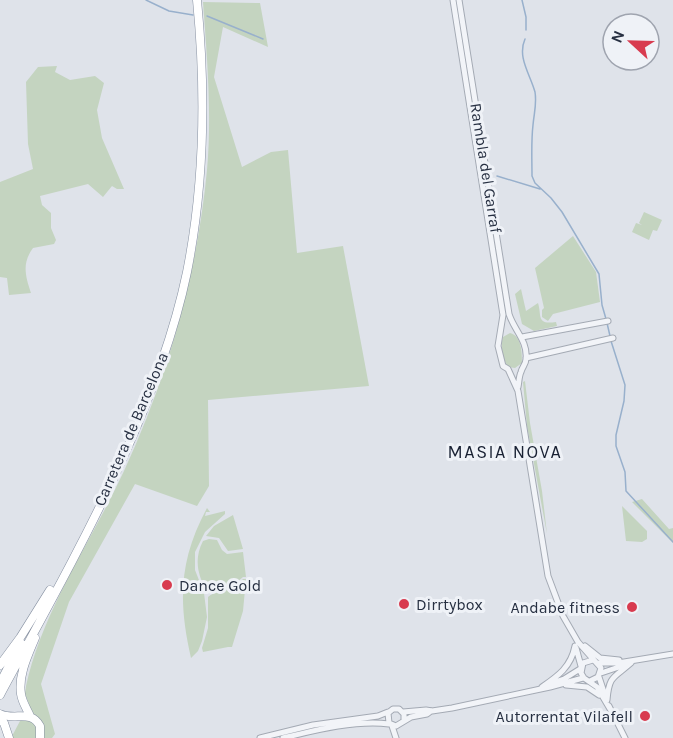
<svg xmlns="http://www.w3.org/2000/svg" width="673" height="738" viewBox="0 0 673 738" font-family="Karla,sans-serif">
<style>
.green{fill:#c4d4c0}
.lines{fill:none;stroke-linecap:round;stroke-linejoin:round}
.stream{stroke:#98b0cc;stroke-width:1.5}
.tertiary-casing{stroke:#a4aab4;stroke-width:7}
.trunk-casing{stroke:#8690a1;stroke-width:9}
.tertiary{stroke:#f2f4f8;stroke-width:5}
.trunk{stroke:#fff;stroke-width:8}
.poi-dot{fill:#d83b4f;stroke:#eff2f7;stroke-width:2}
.labels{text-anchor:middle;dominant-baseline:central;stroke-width:6;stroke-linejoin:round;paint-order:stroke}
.street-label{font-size:16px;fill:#273042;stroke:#eff2f7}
.poi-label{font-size:16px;fill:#273042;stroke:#eff2f7;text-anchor:start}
.neighbourhood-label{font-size:18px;letter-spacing:1.5px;fill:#192133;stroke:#eff2f7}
</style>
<rect width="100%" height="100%" fill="#dfe3ea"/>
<!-- green -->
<path class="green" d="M203,2l57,1 8,44 -45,-20 -9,50 28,90 29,-15 17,-2 9,103 46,-7 26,140 -161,14 1,86 -12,20 -62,-22 -66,118 -28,82 14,50 -3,4h-41l18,-34 -4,-10 1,-8c17,-77 65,-144 98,-215 44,-95 73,-196 83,-301 5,-56 0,-113 -4,-168z
M57,66l-2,6 15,8 25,-4 9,7 -7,27 5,28 22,51h-7l-5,-3 -9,11 -15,-13 -48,12 2,9 9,8v15l5,12 -2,4 -21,4c-11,15 -8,27 -2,45l-22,2 -2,-17 -7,-1v-95l33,-13 -5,-25 -2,-62 12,-15z
M644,212l18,8 -5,11 -4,-1 -4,10 -17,-8 4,-9 6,2 -3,-2z
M573,236l23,36 4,30 -47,12 -5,7 -6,-4v-7l2,-2 -9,-40z
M521,289l5,22 12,-8c4,13 -2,22 18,19l1,4 -23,5 -12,-7 -7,-30z
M510,333c12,3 12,20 12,30l-7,5 -7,-1c-5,-8 -8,-21 -5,-30z
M525,381l5,42 12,68 5,43 -20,-108 -4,-44z
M642,499l27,30 4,-1v15l-41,-41z
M622,506l25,25v8l-5,3 -16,-1z
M207,508l3,4h-4l-1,4 20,-5v3l-20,18 -10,20v18l9,23 3,24 -5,24 -4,10 -7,7c-13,-57 -12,-98 16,-150z
M233,515l10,34 -15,2 -9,-13 -13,-2 8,-10z
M209,539l8,1 5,10 5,4 16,-2 3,25h-3c-13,11 -18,13 -36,14 -10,-16 -13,-33 -4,-50z
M243,579h3l-3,32 -11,36h-4l-25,5 -1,-4 6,-20v-31c13,-10 20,-1 35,-18z"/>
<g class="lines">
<!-- stream -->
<path class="stream" d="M146,0l23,11 24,4
M522,0l4,17v13
M207,16l56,23
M525,39c-8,18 5,35 10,53 2,12 -1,21 -2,33 -2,17 -1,34 -1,51l3,7 16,15 11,14 37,62 3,31 4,14
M497,176l43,13
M607,323l3,13
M611,341l14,44 -1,16 -8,34v11l9,26 1,19 47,51"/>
<defs>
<path id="tertiary" d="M453,0l50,315 -5,31 5,20 5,3 10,22 30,185 15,40 15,26 23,26 -3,9 -8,4
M459,0l50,314c5,16 19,27 17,45 0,5 -4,8 -5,13 -2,4 -2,10 -3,15
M522,337l86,-16
M526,358l87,-20
M585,646l15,12 19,2
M576,648l5,18
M593,660l-10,3 -2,10 3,5 13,9 13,22
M599,663h19l55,-9
M601,673l24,-8
M599,677l6,18
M549,684l15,-5 16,-10
M566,685l21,2 12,8
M542,687c16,-11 29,-20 33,-41
M607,700c2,-25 7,-22 24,-37
M609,706l16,32
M403,712l23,-2 6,1 20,-3 98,-21 33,-9
M404,721v-7l-5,-5h-6l-5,4 1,10 7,3 15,-9 16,-3 4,-3
M392,726l4,12
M260,738l53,-13 65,-9 10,-4
M283,738c33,-8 72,-18 106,-14"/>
<path id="trunk" d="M0,665l20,-27 30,-48
M0,683l21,-40
M0,695c70,-130 157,-279 187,-423 18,-91 19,-180 10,-272
M0,714c15,7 31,-5 40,12v12
M30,716c-3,-7 -8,-14 -9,-22 -3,-19 7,-39 14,-56
M0,720l4,3 5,15"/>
</defs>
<!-- tertiary casing -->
<use href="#tertiary" class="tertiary-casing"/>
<!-- trunk casing -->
<use href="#trunk" class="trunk-casing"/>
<!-- tertiary -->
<use href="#tertiary" class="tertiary"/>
<!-- trunk -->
<use href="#trunk" class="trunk"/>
</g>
<!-- markers -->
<g class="poi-dot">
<circle cx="167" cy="585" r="6"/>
<circle cx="404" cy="604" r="6"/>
<circle cx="632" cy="607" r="6"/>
<circle cx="645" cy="716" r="6"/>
</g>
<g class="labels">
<!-- street labels -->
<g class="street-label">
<text transform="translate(486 168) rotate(81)">Rambla del Garraf</text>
<text transform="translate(131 429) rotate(-67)">Carretera de Barcelona</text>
</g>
<!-- poi labels -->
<g class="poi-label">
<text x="179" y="585">Dance Gold</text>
<text x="416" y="604">Dirrtybox</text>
<text x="620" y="607" text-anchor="end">Andabe fitness</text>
<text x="633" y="716" text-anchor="end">Autorrentat Vilafell</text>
</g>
<!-- neighbourhood labels -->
<g class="neighbourhood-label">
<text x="505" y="452">MASIA NOVA</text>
</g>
</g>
<!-- north arrow -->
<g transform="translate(631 42) rotate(292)"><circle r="28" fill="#eff2f7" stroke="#9fa4af" stroke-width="1.5"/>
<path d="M0-4.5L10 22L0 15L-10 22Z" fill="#d83b4f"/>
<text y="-9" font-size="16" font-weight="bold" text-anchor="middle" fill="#273042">N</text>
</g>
</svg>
